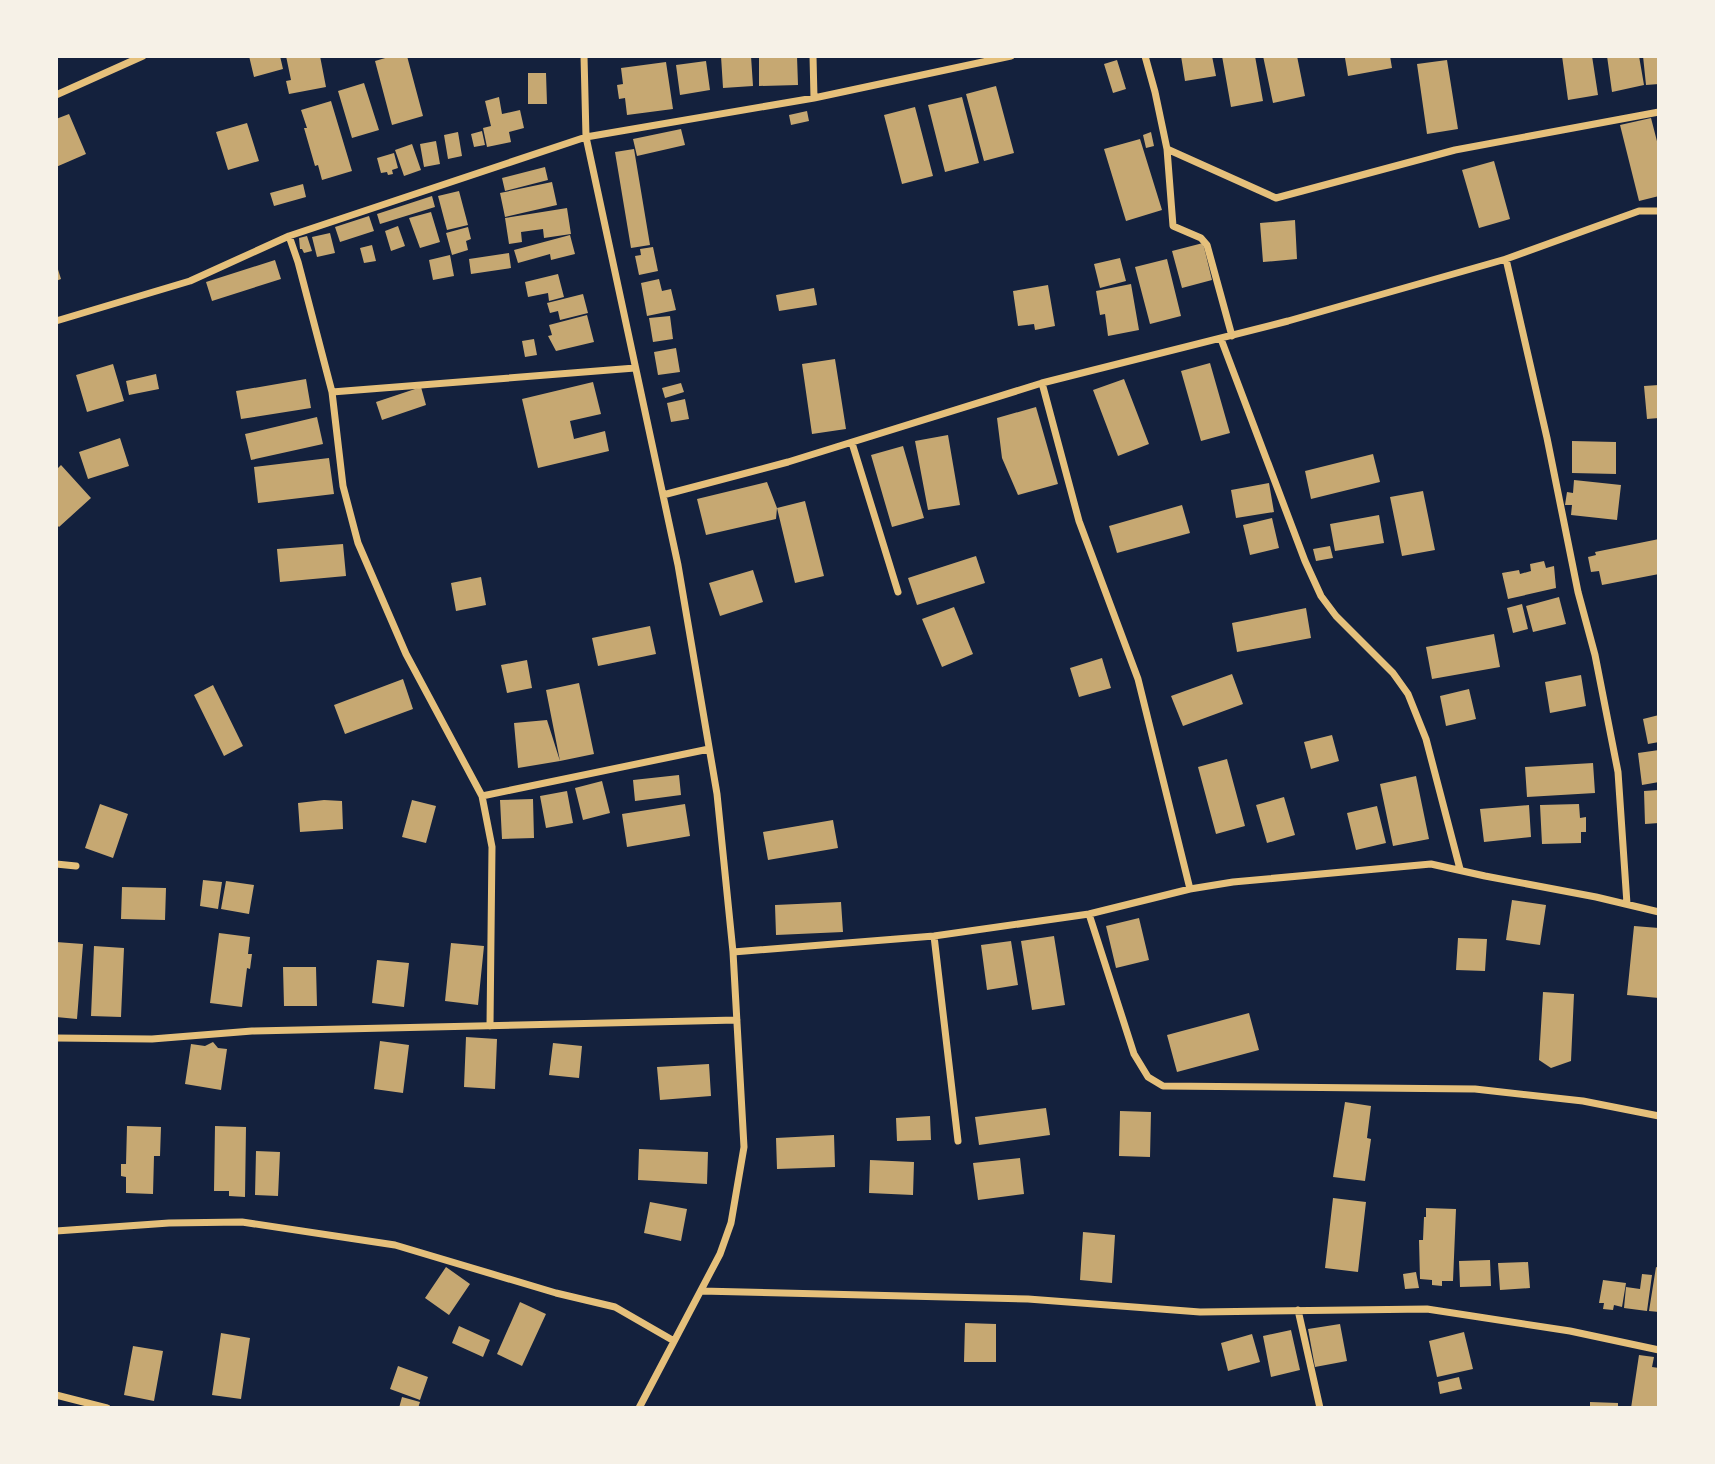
<svg xmlns="http://www.w3.org/2000/svg" width="1715" height="1464" viewBox="0 0 1715 1464" font-family="Raleway,sans-serif">
<style>
.building{fill:#c6a872}
.lines{fill:none;stroke-linecap:round;stroke-linejoin:round}
.minor{stroke:#e5c07b;stroke-width:7}
</style>
<rect width="100%" height="100%" fill="#14213d"/>
<!-- building -->
<path class="building" d="M249,56h31l3,13 -29,8z
M286,56h34l6,31 -37,7 -3,-13 5,-1z
M392,56h15l16,60 -31,9 -17,-64z
M721,56h30l2,30 -30,2z
M759,56h38l1,29 -39,1z
M1181,56h31l4,20 -31,5z
M1222,56h33l8,45 -32,6z
M1263,56h34l8,40 -32,7z
M1356,56h34l2,12 -44,8 -3,-18z
M1562,56h30l6,39 -30,5z
M1607,56h32l5,29 -32,7z
M1643,56h16v28l-13,1z
M1117,60l9,29 -13,4 -9,-29z
M1447,60l11,69 -31,5 -10,-70z
M706,61l4,29 -30,5 -4,-30z
M666,62l7,47 -46,6 -2,-17 -6,1 -2,-14 6,-1 -2,-16z
M528,73h18l1,31h-19z
M364,83l15,47 -27,8 -14,-47z
M996,86l18,67 -30,8 -18,-67z
M499,97l3,17 18,-4 4,18 -15,4 2,10 -24,5 -4,-19 8,-2 -6,-25z
M962,97l17,66 -34,9 -17,-67z
M331,101l21,70 -30,9 -4,-15 -3,1 -11,-38h3l-6,-18z
M915,107l18,69 -31,8 -18,-69z
M807,111l2,10 -18,4 -2,-10z
M69,114l17,40 -30,13v-48z
M1651,118l8,31v47l-20,5 -19,-76z
M247,123l12,38 -31,9 -12,-38z
M681,129l4,16 -48,11 -4,-17z
M482,131l3,14 -11,2 -3,-13z
M458,132l4,24 -14,3 -4,-24z
M1151,132l3,14 -8,2 -3,-13z
M1140,139l22,71 -36,11 -22,-72z
M436,141l4,23 -16,3 -4,-23z
M412,144l9,26 -17,6 -9,-26z
M634,149l16,96 -19,3 -16,-96z
M394,153l4,15 -6,2 1,4 -5,1 -1,-3 -6,1 -4,-15z
M1494,161l16,58 -31,9 -17,-58z
M545,167l3,13 -43,11 -3,-13z
M552,182l5,23 -52,12 -5,-24z
M303,184l3,13 -32,9 -4,-13z
M459,191l9,34 -21,5 -9,-34z
M432,196l3,11 -55,17 -3,-10z
M567,208l4,26 -27,4 -1,-9 -22,3 1,10 -13,2 -4,-26z
M431,212l9,30 -20,6 -11,-30z
M369,216l5,15 -34,11 -5,-15z
M1295,220l2,39 -34,3 -3,-39z
M398,226l7,20 -14,5 -6,-20z
M468,227l3,12 -5,2 2,9 -16,5 -6,-22z
M330,233l5,20 -18,4 -5,-20z
M570,235l5,19 -24,6 -1,-6 -32,9 -4,-13z
M307,236l5,15 -8,2 -2,-4h-2l-1,-11z
M1203,243l9,37 -30,8 -10,-37z
M372,245l4,16 -12,2 -4,-15z
M653,247l5,24 -19,4 -4,-19 6,-1 -1,-6z
M509,253l2,15 -40,6 -2,-15z
M450,255l4,21 -21,4 -4,-20z
M1120,258l6,23 -26,7 -6,-24z
M1167,259l14,57 -31,8 -15,-57z
M275,260l6,19 -69,22 -6,-19z
M56,263l5,16 -5,2z
M558,274l6,23 -15,4 -1,-8 -20,4 -3,-15z
M659,279l3,12 9,-2 5,21 -29,6 -6,-33z
M1131,284l8,46 -31,6 -3,-22 -5,1 -4,-24z
M1048,285l7,41 -20,4 -1,-6 -16,2 -5,-35z
M814,288l3,17 -38,6 -3,-16z
M583,294l5,19 -28,7 -2,-9 -8,2 -3,-10z
M587,315l7,27 -38,9 -8,-15 4,-1 -3,-10z
M670,316l3,23 -20,3 -4,-24z
M534,339l3,16 -12,2 -3,-16z
M676,348l4,24 -22,3 -4,-23z
M835,359l11,70 -34,5 -10,-70z
M1210,363l20,70 -29,8 -20,-70z
M113,364l11,37 -37,11 -11,-37z
M156,374l3,15 -30,6 -3,-14z
M306,379l5,29 -70,11 -5,-28z
M1124,379l25,65 -31,12 -25,-66z
M593,382l8,32 -31,7 4,18 31,-8 4,20 -71,17 -16,-69z
M681,383l3,9 -19,6 -3,-10z
M1659,385v33l-12,1 -3,-33z
M421,387l5,18 -44,15 -6,-18z
M685,399l4,20 -18,3 -4,-19z
M1036,407l22,77 -40,11 -16,-37 -5,-40z
M317,417l6,27 -72,16 -6,-26z
M948,435l12,70 -32,5 -13,-69z
M120,438l9,28 -41,13 -9,-27z
M1572,441l44,1v32l-44,-1z
M903,446l21,72 -32,9 -21,-72z
M1373,454l7,28 -69,17 -6,-28z
M329,458l5,36 -76,9 -4,-36z
M61,465l30,33 -32,29 -3,-3v-54z
M1574,480l47,5 -4,35 -46,-5 1,-10h-7l2,-13 6,1z
M767,482l10,26 -1,11 -70,16 -9,-36z
M1269,483l5,29 -38,6 -5,-28z
M1423,491l12,59 -33,6 -12,-59z
M805,501l19,75 -29,7 -18,-75z
M1182,505l8,28 -73,20 -8,-27z
M1379,515l5,28 -49,8 -5,-27z
M1272,518l7,30 -29,7 -7,-30z
M1659,539v35l-57,11 -3,-14 -8,1 -3,-15 8,-2 -1,-3z
M343,544l3,32 -66,6 -3,-33z
M1330,546l3,12 -17,3 -3,-12z
M976,556l9,27 -68,22 -9,-27z
M1544,561l2,7 8,-2 2,22 -48,11 -6,-26 17,-3 1,4 11,-3 -1,-7z
M753,570l10,32 -43,14 -11,-33z
M481,577l5,28 -30,6 -5,-28z
M1559,597l7,27 -33,8 -7,-26z
M1522,604l6,25 -15,4 -6,-25z
M954,607l19,47 -31,13 -20,-48z
M1306,608l5,30 -74,14 -5,-29z
M650,626l6,28 -58,12 -6,-28z
M1494,634l6,33 -68,12 -6,-32z
M1102,658l9,30 -32,9 -9,-29z
M527,660l5,28 -25,5 -6,-28z
M1232,674l11,30 -60,22 -12,-30z
M1581,675l5,31 -36,7 -5,-31z
M403,679l10,30 -68,25 -11,-29z
M579,683l15,71 -34,7 -14,-71z
M213,685l30,61 -19,10 -30,-61z
M1469,689l7,30 -30,7 -6,-30z
M1659,715v27l-11,2 -5,-25z
M547,720l13,41 -42,7 -4,-45z
M1332,735l7,26 -28,8 -7,-27z
M1659,750v32l-17,3 -4,-32z
M1227,759l18,67 -29,8 -18,-67z
M1593,763l2,30 -68,4 -2,-30z
M679,775l2,20 -46,6 -2,-21z
M1416,776l13,63 -36,7 -13,-62z
M602,781l8,32 -27,7 -8,-32z
M1659,790v33l-14,1 -1,-33z
M567,791l6,32 -27,5 -6,-32z
M1284,797l11,38 -28,8 -11,-38z
M533,799l1,39 -32,1 -2,-39z
M324,800l18,1 1,28 -43,3 -2,-29z
M412,800l24,6 -10,37 -24,-6z
M100,804l28,10 -15,44 -28,-10z
M685,804l5,32 -63,11 -5,-33z
M1579,804l1,14 6,-1v15h-5v11l-39,1 -2,-39z
M1529,805l2,32 -47,5 -4,-33z
M1377,806l9,37 -30,7 -9,-37z
M833,820l5,28 -70,12 -5,-28z
M203,880l19,2 -4,27 -18,-3z
M226,881l28,4 -5,29 -28,-5z
M122,887l44,1 -1,32 -44,-1z
M1512,900l34,5 -6,40 -34,-5z
M841,902l2,30 -67,3 -1,-30z
M1139,918l10,42 -33,8 -10,-42z
M1634,926l25,2v70l-32,-3z
M219,933l31,4 -2,17h4l-2,15 -3,-1 -5,39 -32,-4z
M1054,936l11,69 -33,5 -11,-69z
M1458,938l29,1 -2,32 -29,-1z
M1011,941l7,44 -31,5 -6,-45z
M56,942l27,2 -6,75 -21,-2z
M451,943l33,3 -6,59 -33,-4z
M94,946l30,2 -3,69 -30,-1z
M377,960l32,3 -5,44 -32,-4z
M283,967h33l1,39h-33z
M1543,992l31,2 -3,67 -20,7 -12,-8z
M1249,1013l10,37 -82,22 -10,-37z
M466,1037l31,2 -2,50 -31,-2z
M380,1041l29,4 -6,48 -29,-4z
M213,1042l5,6 9,1 -6,41 -36,-6 6,-40 14,2z
M553,1043l29,3 -3,32 -30,-3z
M709,1064l2,32 -51,4 -3,-33z
M1345,1102l26,4 -4,32 4,1 -6,42 -32,-4z
M1046,1108l4,27 -71,10 -4,-28z
M1120,1111l31,1 -1,45 -31,-1z
M930,1116l1,24 -34,1 -1,-23z
M127,1126l34,1 -1,29h-6l-1,38 -27,-1v-16l-5,-1v-12h5z
M215,1126l31,1 -1,70 -16,-1v-5h-15z
M834,1135l1,32 -58,2 -1,-31z
M639,1149l69,3 -1,32 -69,-4z
M256,1151l24,1 -2,44 -23,-1z
M1020,1158l4,36 -46,6 -5,-37z
M870,1160l44,2 -1,33 -44,-2z
M1333,1198l33,4 -8,70 -33,-4z
M650,1202l37,7 -6,32 -37,-8z
M1426,1208l30,1 -3,72h-11v5l-10,-1v-5l-12,-1 -1,-39h4l1,-23h2z
M1083,1232l32,3 -3,48 -32,-3z
M1490,1260l1,26 -31,1 -1,-26z
M1528,1262l2,26 -30,2 -2,-27z
M446,1267l24,17 -21,31 -24,-17z
M1656,1267l3,1v44l-10,-1z
M1416,1272l3,16 -14,1 -2,-15z
M1642,1274l10,1 -5,36 -23,-3 2,-21 14,2z
M1603,1280l23,3 -4,24 -8,-2 -1,5 -10,-1 1,-6h-5z
M520,1302l26,12 -24,52 -25,-12z
M965,1323l31,1v38h-32z
M1340,1324l7,37 -32,6 -7,-38z
M459,1326l31,14 -7,17 -31,-14z
M1291,1330l9,40 -29,7 -8,-41z
M1464,1332l9,37 -36,8 -8,-36z
M221,1333l29,5 -9,61 -29,-4z
M1252,1334l8,28 -32,9 -7,-28z
M133,1346l30,5 -9,50 -30,-6z
M1639,1355l15,2 -2,10 7,1v40h-28z
M398,1366l30,11 -8,23 -30,-11z
M1459,1377l3,12 -22,5 -2,-12z
M402,1397l18,5 -2,6h-19z
M1590,1402l28,1v5h-28z"/>
<g class="lines">
<!-- minor -->
<path class="minor" d="M584,56l2,81 92,428 39,229 16,158 11,195 -13,76 -11,31 -81,154
M813,56l1,42
M1145,56l10,36 12,57 109,49 179,-48 204,-38
M56,95l87,-39
M1167,149l6,77 28,12 6,7 25,91
M289,236l9,26 34,130 11,94 15,57 48,111 76,142 10,51 -2,179
M1506,259l41,179 31,154 17,63 23,117 9,132
M56,321l134,-40 99,-45 297,-99 228,-39 197,-42
M1221,339l84,222 16,35 15,20 57,57 15,21 18,45 34,130
M1042,383l37,138 59,158 52,210
M332,392l303,-24
M852,443l46,149
M663,495l125,-33 254,-79 246,-62 218,-62 133,-48h20
M482,796l227,-47
M56,864l20,2
M1089,914l45,140 14,23 15,9 312,3 108,12 76,15
M934,936l24,205
M733,952l201,-16 155,-22 101,-25 43,-7 198,-18 54,12 111,21 63,15
M56,1038l96,1 100,-8 485,-11
M56,1231l113,-8 73,-1 153,23 161,48 59,14 59,34
M701,1291l327,8 172,13 227,-3 143,22 89,19
M1298,1310l22,98
M56,1395l51,13"/>
</g>
<!-- border -->
<rect width="1715" height="1464" fill="none" stroke="#f6f1e7" stroke-width="116"/>
</svg>
